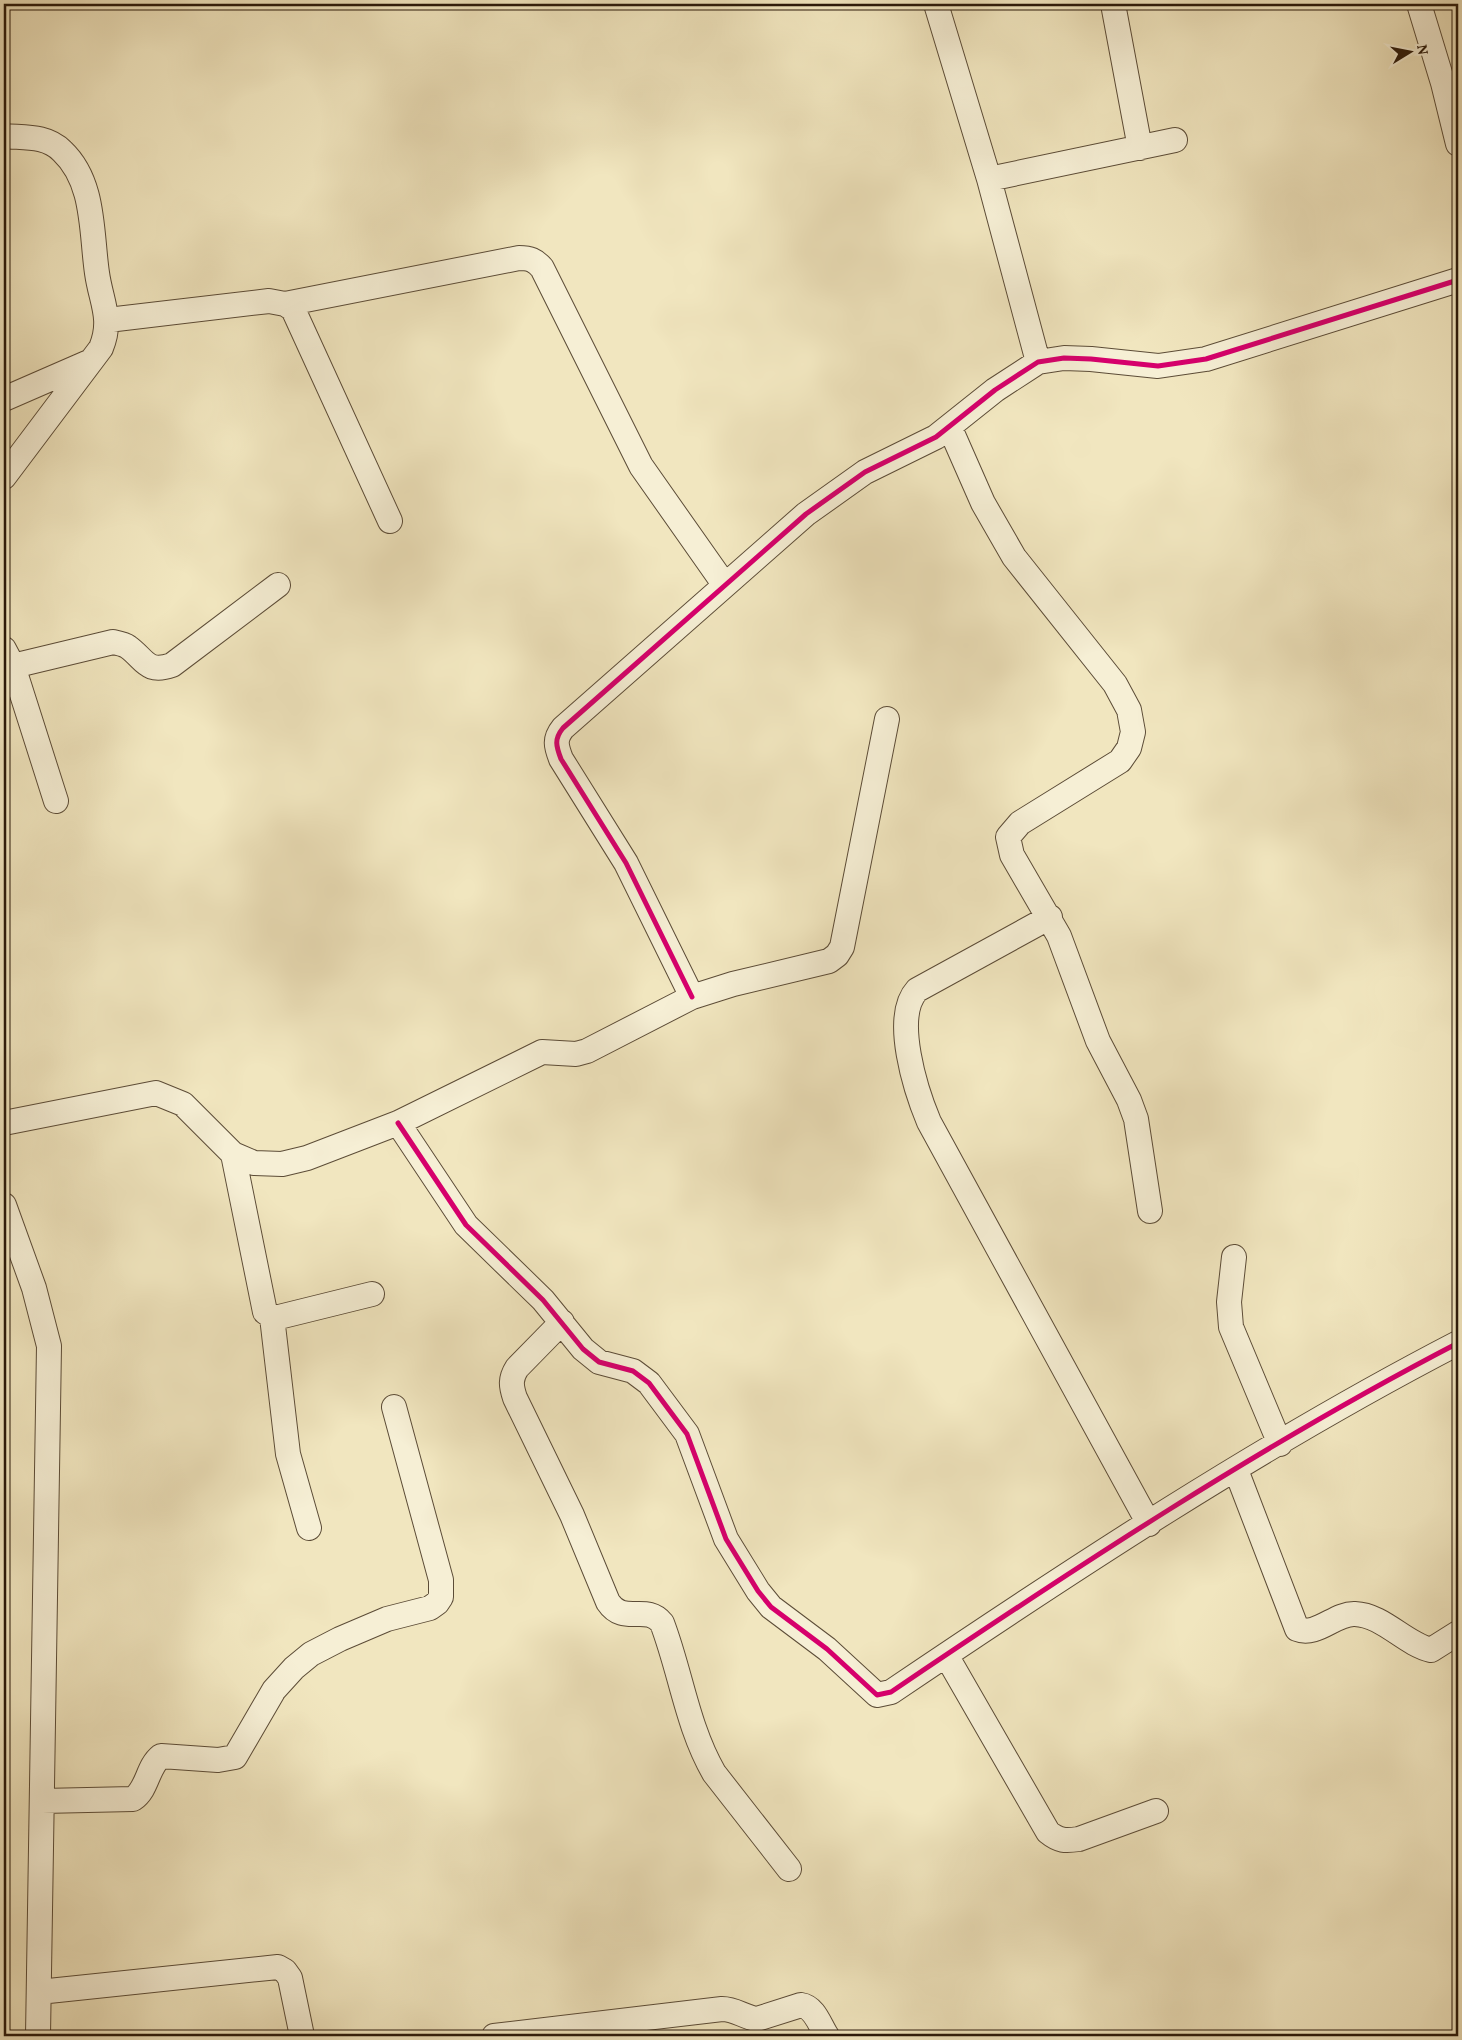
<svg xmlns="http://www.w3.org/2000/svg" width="1462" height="2040" viewBox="0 0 1462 2040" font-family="Vollkorn,serif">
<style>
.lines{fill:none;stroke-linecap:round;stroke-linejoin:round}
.minor-casing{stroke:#5c4c37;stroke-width:26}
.minor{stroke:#f6efd5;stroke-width:24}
.cycleway-casing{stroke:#f6efd5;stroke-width:8}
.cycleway{stroke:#d6006c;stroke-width:5}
</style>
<rect width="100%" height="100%" fill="#f1e6bf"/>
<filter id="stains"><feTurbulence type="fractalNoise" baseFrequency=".004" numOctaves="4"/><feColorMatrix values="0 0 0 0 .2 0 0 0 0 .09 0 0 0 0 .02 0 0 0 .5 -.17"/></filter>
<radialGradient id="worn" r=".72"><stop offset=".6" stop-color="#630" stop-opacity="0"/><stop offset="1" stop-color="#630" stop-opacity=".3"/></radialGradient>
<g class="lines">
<defs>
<path id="minor" d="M936,4l53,175 49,183
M1113,4l27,144
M1419,4l24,79 15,61
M4,136c20,2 42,-1 58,15 33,31 29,81 35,122 4,29 16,46 4,75l-97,129
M989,179l186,-39
M285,304l234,-46c11,0 16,2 23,10l99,198 83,118
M108,320l161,-19 16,3 8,5 97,212
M4,399l85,-37
M950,428l33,75 31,54 101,127 14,26 4,22 -4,16 -9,13 -100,62 -12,14 4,18 47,81 39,105 31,59 7,19 14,92
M4,649l9,17 43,135
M13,666l100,-24c5,1 11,2 15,5 17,12 18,27 44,18l106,-80
M1050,917l-133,73c-25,27 -1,101 12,132l220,402
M692,997l-66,-134 -65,-104c-5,-13 -7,-20 2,-31l243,-214 59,-42 71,-35 59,-47 43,-28 26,-4 27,1 67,7 48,-7 252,-79
M4,1123l152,-30 27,11 50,50 21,9 28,1 25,-6 91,-35 144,-71 34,2 11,-3 105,-54 41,-13 96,-23 8,-6 5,-8 45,-228
M398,1123l68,102 77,75 40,49 16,13 34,9 16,12 38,51 39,105 32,52 13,16 56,42 50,46 14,-3c182,-123 372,-248 567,-349
M233,1154l32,158 7,5h7l93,-23
M4,1205l30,83 15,58 -11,690
M1234,1257l-5,45 2,25 49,117
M272,1317l16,137 21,74
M562,1322l-45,46c-7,11 -6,18 -2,30l57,117 36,87c16,24 38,1 54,21 19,50 25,103 52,150l75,96
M1236,1470l61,159c20,8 38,-16 58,-15 28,1 50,30 76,36l27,-17
M946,1655l102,177c11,9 17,9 31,7l77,-28
M42,1801l91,-2c15,-10 14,-32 28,-43l57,4 17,-3 39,-67 20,-22 17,-14 29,-15 47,-20 43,-11 7,-5 4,-6v-17l-47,-173
M39,1992l239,-25 7,4 5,7 12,58
M494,2036l228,-27c14,0 21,8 35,10l44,-14c14,2 19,21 26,31"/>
</defs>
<!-- minor casing -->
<use href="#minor" class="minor-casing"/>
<!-- minor -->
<use href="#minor" class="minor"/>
<defs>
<path id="cycleway" d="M692,997l-66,-134 -65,-104c-5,-13 -7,-20 2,-31l243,-214 59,-42 71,-35 59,-47 43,-28 26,-4 27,1 67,7 48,-7 252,-79
M398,1123l68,102 77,75 40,49 16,13 34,9 16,12 38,51 39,105 32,52 13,16 56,42 50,46 14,-3c182,-123 372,-248 567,-349"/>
</defs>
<!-- cycleway casing -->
<use href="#cycleway" class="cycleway-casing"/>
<!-- cycleway -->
<use href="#cycleway" class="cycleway"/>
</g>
<!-- margin -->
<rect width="1462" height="2040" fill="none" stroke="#f1e6bf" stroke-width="20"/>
<rect x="5" y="5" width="1452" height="2030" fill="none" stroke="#2a190a" stroke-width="2.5"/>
<rect x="10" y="10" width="1442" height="2020" fill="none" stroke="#2a190a"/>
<!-- north arrow -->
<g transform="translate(1410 52) rotate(80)" stroke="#f6efd5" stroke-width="4" paint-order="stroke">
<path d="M0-4L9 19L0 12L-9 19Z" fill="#2a190a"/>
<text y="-8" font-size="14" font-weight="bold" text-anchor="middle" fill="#2a190a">N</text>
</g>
<rect width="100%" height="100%" filter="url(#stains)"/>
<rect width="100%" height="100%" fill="url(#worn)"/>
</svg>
